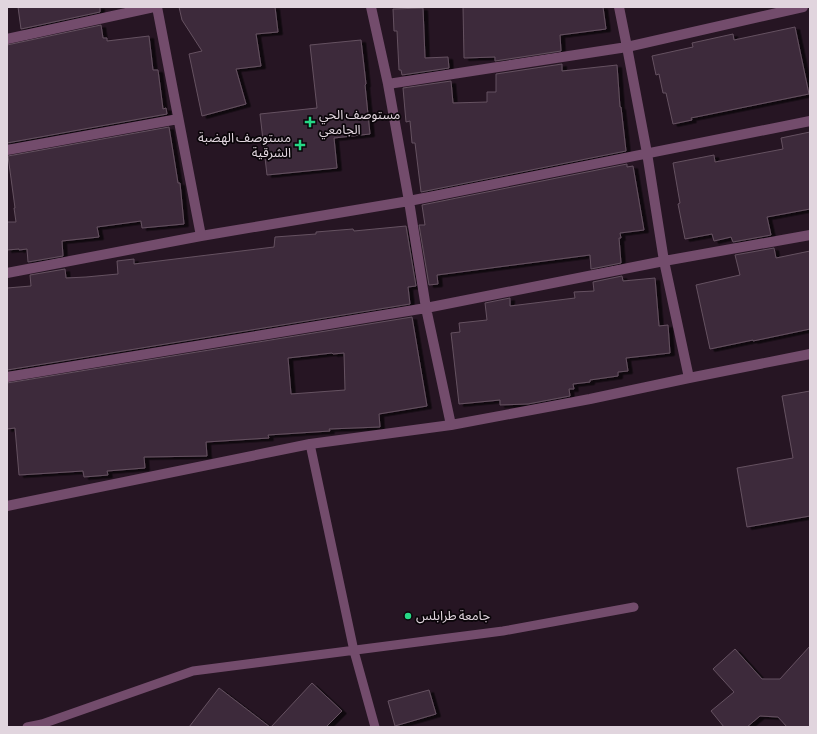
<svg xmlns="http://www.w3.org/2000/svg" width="817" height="734" viewBox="0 0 817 734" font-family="'Sofia Sans Condensed','Noto Sans Arabic',sans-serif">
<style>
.building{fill:#3d2b3a;stroke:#655161;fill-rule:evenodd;filter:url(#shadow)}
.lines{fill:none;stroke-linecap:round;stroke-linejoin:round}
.service{stroke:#734c6c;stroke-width:9}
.minor{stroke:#734c6c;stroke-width:10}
.poi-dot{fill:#26d886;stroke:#0a0509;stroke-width:1.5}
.labels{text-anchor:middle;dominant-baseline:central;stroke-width:3.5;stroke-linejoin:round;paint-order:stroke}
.poi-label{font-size:13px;fill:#e1d5de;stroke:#0a0509;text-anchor:start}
</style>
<defs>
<filter id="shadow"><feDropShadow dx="4.5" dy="2.5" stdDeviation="0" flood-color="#0009"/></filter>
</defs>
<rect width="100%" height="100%" fill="#261523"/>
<!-- building -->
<path class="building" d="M18,7h82v5l-79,17z
M179,7h96l3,25 -22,2 5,32 -25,3 10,35 -44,12 -13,-62 13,-3 -20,-31z
M463,7h140l3,22 -46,6 1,16 -66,10v-4l-31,1z
M423,8l2,50 23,-1 1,11 -47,7 -1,-5h-2l-2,-39h-3l-1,-22z
M101,25l2,13h4v3l42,-5 4,34h5l5,39 3,-1 1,6 -160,29v-98z
M795,27l14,67 -118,24 1,2 -19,4 -7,-31h-3l-4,-19 -3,1 -4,-19 41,-9 -1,-4 41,-9 1,6z
M361,40l5,44 -1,1 5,49 -36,4 3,30 -70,7 -7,-61 57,-6 -7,-63z
M562,64v7l55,-6 3,42h1l5,44 -205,41 -6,-49h-3l-2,-22 -4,1 -3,-34 48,-7 2,22 34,-1v-10h9v-18z
M169,127l9,56h2l4,41 -42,4 -1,-7 -44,6 2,10 -37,4 1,15 -35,6 -1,-13 -8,1v-1l-12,1v-28h9l-2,-14h1l-7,-52z
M810,132v77l-43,8 4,18 -38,7 -2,-5 -17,4 -2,-7 -27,5 -7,-35 2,-1 -7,-40 41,-8 1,7 68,-13 -2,-11z
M627,164v3l6,-1 11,64 -24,3 1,5h-2l2,25 -30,6 -1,-14 -153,20 1,9 -9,1 -10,-60h6l-3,-20z
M406,226l10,60 -8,1 2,17 -403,66v-82l24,-2 -1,-11 35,-6 1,9 20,-1 32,-3 -1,-13 17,-2v5l140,-17 1,-10 41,-3v-2l37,-3 1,2z
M774,248l2,10 34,-7v78l-57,12v-1l-43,9 -14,-64 44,-10 -5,-20z
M622,276l1,5 32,-3 4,48 9,-1 2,28 -44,5 2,13 -10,1v4l-28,4v2l-17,2 1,5h-5l1,7 -42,8 -28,1v-5l-41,4 -8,-71 9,-1 -1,-9 28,-3 -2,-17 25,-5v8l65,-8 -1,-6 20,-1 -1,-9z
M412,317l15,89 -48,8 1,13 -51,2 1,2 -62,4 1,3 -63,4 1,14 -63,1 1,11 -38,3 1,4 -24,2 -1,-6 -64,4 -4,-47 -8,1v-46zM332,353l1,1 11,-1 1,37 -54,4 -3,-36z
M810,391v125l-63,11 -10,-59 56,-10 -11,-62z
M810,646v81h-23l-9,-10 -18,-1 -13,11h-23l-13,-16 23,-19 -21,-23 22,-20 27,30h18z
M312,683l30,28 -16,16h-55z
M219,688l51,39h-81z
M429,690l7,24 -41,12 -7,-25z"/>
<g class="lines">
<!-- service -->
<path class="service" d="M310,444l44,207 21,76
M27,727l15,-3 151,-53 310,-40 131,-24"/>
<!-- minor -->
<path class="minor" d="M157,7l44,229
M371,7l17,77 21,117 17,107 25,117
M619,7l8,40 20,106 17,108 25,117
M7,39l147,-32
M388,84l239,-37 176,-40
M7,150l171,-31
M7,273l194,-37 208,-35 401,-80
M7,377l419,-69 238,-47 146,-26
M7,506l303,-62 141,-19 139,-26 99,-21 121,-24"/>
</g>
<!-- markers -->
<g class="poi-dot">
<path d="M308 116h4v4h4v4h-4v4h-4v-4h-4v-4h4z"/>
<path d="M298 139h4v4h4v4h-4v4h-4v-4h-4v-4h4z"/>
<circle cx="408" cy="616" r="4"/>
</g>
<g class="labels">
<!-- poi labels -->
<g class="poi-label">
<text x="319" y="115">مستوصف الحي<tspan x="319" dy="15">الجامعي</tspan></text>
<text x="291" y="138" text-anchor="end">مستوصف الهضبة<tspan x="291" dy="15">الشرقية</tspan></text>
<text x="416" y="616">جامعة طرابلس</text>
</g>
</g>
<!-- border -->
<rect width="817" height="734" fill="none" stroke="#e1d5de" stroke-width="16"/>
</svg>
